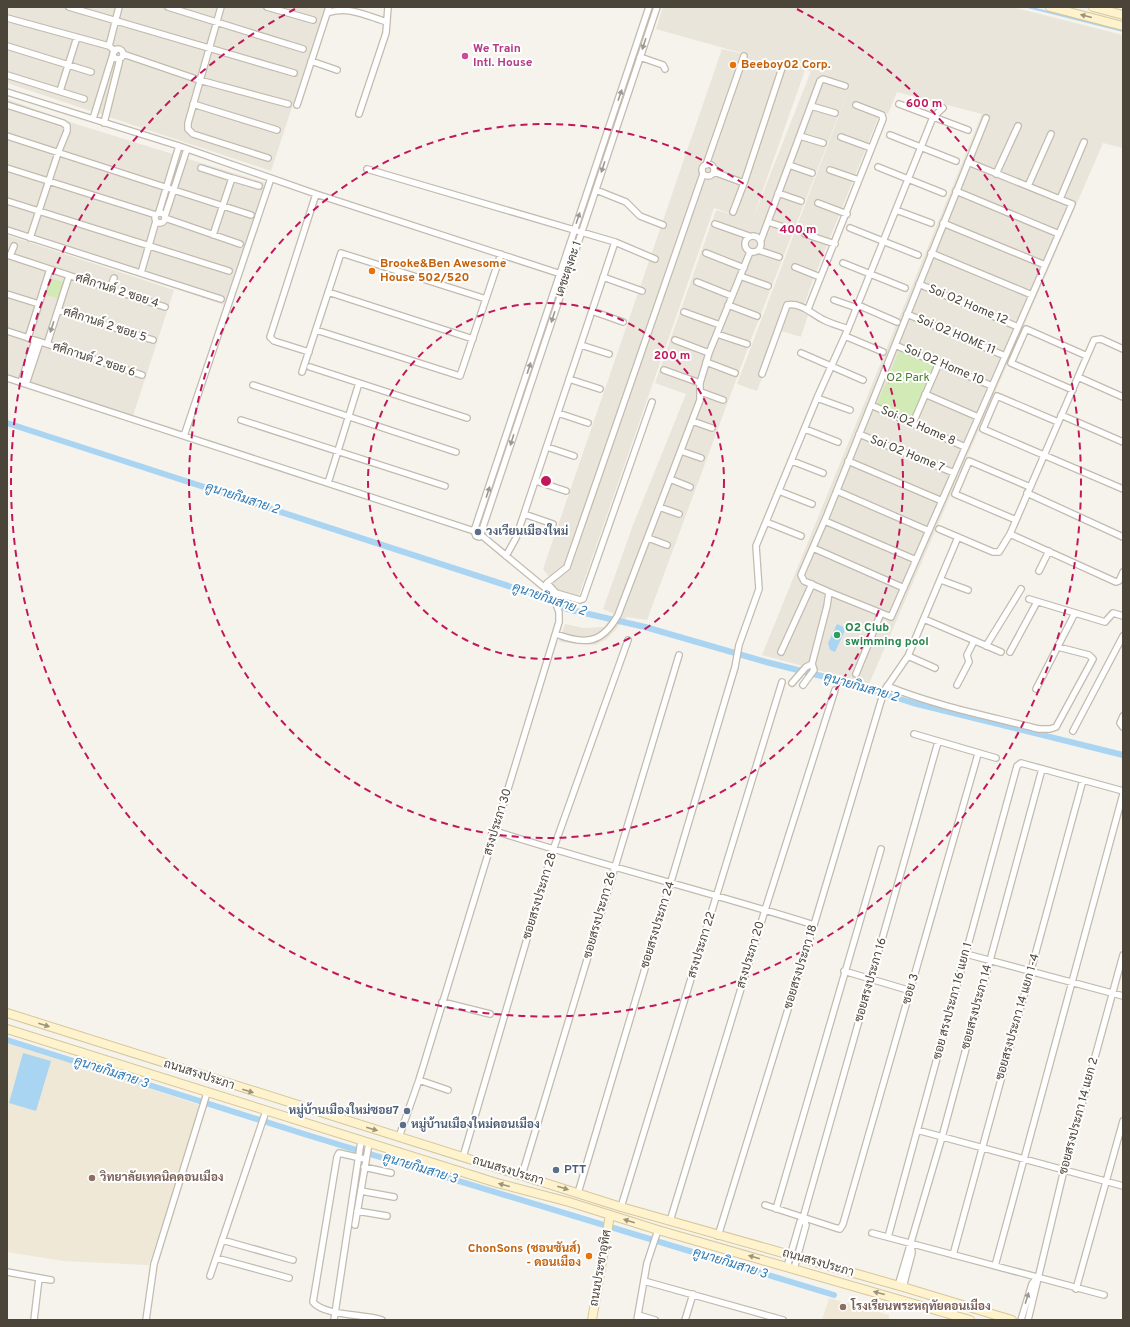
<svg xmlns="http://www.w3.org/2000/svg" width="1130" height="1327" viewBox="0 0 1130 1327" font-family="Overpass,Sarabun,sans-serif">
<style>
.residential{fill:#eae5da;fill-rule:evenodd}
.education{fill:#efe8d6}
.green{fill:#d2eab5}
.water{fill:#a9d4f2}
.lines{fill:none;stroke-linecap:round;stroke-linejoin:round}
.stream{stroke:#a9d4f2;stroke-width:2}
.canal{stroke:#a9d4f2;stroke-width:6}
.street-casing{stroke:#c2bbae;stroke-width:8}
.secondary-casing{stroke:#d6c79b;stroke-width:10}
.street{stroke:#fff;stroke-width:5.5}
.secondary{stroke:#fff3cd;stroke-width:8}
.oneway{fill:#9c937c}
.oneway2{fill:#9c9892}
.ring{fill:none;stroke:#c2185b;stroke-width:2;stroke-dasharray:7 5}
.hotel-dot{fill:#d1479c;stroke:#fff;stroke-width:1.5}
.food-dot{fill:#e8710a;stroke:#fff;stroke-width:1.5}
.service-dot{fill:#5c6f8a;stroke:#fff;stroke-width:1.5}
.leisure-dot{fill:#2e9e5b;stroke:#fff;stroke-width:1.5}
.education-dot{fill:#8d6e63;stroke:#fff;stroke-width:1.5}
.labels{text-anchor:middle;dominant-baseline:central;stroke-width:4;stroke-linejoin:round;paint-order:stroke}
.hotel-label{font-size:12px;font-weight:bold;fill:#b23c85;stroke:#fff;text-anchor:start}
.food-label{font-size:12px;font-weight:bold;fill:#c56008;stroke:#fff;text-anchor:start}
.street-label{font-size:12px;fill:#4b4439;stroke:#fff}
.park-label{font-size:12px;fill:#4a7f2a;stroke:#fff}
.service-label{font-size:12px;font-weight:bold;fill:#4e5e75;stroke:#fff;text-anchor:start}
.leisure-label{font-size:12px;font-weight:bold;fill:#27864d;stroke:#fff;text-anchor:start}
.education-label{font-size:12px;font-weight:bold;fill:#785e54;stroke:#fff;text-anchor:start}
.water-label{font-size:13px;font-style:italic;fill:#2e7ab2;stroke:#fff}
.centre{fill:#c2185b;stroke:#fff;stroke-width:2}
.ring-label{font-size:12px;text-anchor:middle;font-weight:bold;fill:#c2185b;stroke:#fff;stroke-width:4;stroke-linejoin:round;paint-order:stroke}
</style>
<rect width="100%" height="100%" fill="#f6f3ec"/>
<!-- residential -->
<path class="residential" d="M7,7h318l-54,164 -264,-88z
M663,7h349l111,28v113l-20,-5 -234,541 -107,-29 220,-541 -85,-22 -9,22 -7,-3 -70,174 -9,27 6,3 -7,22 -20,-6 -24,60 -20,-7 115,-303 -100,256 -105,283 -20,-3 -20,22 -12,6 -36,-3 6,-18 18,4 21,-1 10,-13 -11,-5 30,-84 53,-131 -31,-11 61,-173 25,7 -27,-9 -136,390 -19,-7 -16,-22 179,-520 34,8 -100,-28zM805,70l6,1 -59,150z
M7,99l66,24 193,60 -42,122 -217,-72z
M7,235l167,55 -42,129 -125,-41z"/>
<!-- education -->
<path class="education" d="M7,1043l193,62 -51,160 -86,-4 -56,-9z
M829,1298l60,17v5h-67z"/>
<!-- green -->
<path class="green" d="M50,278l14,4 -5,17 -15,-5z
M899,351l35,15 -23,53 -34,-15z"/>
<!-- water -->
<path class="water" d="M837,624l9,4 -11,24 -5,-2 -2,-7z
M23,1053l28,8 -15,50 -27,-8z"/>
<g class="lines">
<!-- stream -->
<path class="stream" d="M1028,7l95,24"/>
<!-- canal -->
<path class="canal" d="M7,423l523,170 37,16 78,18 121,35 87,22 60,19 210,52
M7,1040l297,94 530,161"/>
<defs>
<path id="street" d="M69,7l225,66
M168,7l135,42
M221,7l-33,116v6l5,5 75,24
M267,7l46,13
M327,13c20,-8 40,3 60,9
M7,18l102,28 6,5
M7,46l84,26
M109,46l10,-39
M113 54a5 5 0 1 1 10 0a5 5 0 1 1-10 0Z
M123,54l76,26 89,24
M640,57l23,8 2,4
M311,61l26,9
M7,75l77,24
M60,91l17,-54
M7,92l172,54 137,48 251,82
M193,104l84,26
M899,104l69,26
M7,105l56,18 4,3v5l-9,22 -28,85
M297,105l32,-98
M811,106l24,7
M359,114l27,-81 2,-26
M93,119l20,-65
M104,123l16,-64
M890,135l66,26
M7,136l244,79
M800,136l23,7
M841,137l30,11
M702 170a6 6 0 1 1 12 0a6 6 0 1 1-12 0Z
M706,165l38,-109
M789,165l23,8
M878,167l65,26
M7,168l149,47
M201,168l31,10
M367,169l248,73 40,17
M830,170l29,10
M714,172l30,11 38,-115
M996,174l22,-48
M1028,186l23,-52
M596,190l30,12 14,14 23,9
M956,191l103,43
M778,193l23,8
M1060,199l24,-57
M7,201l222,70
M818,203l29,11
M896,210l35,13
M159,212l20,-66
M733,212l11,-29
M155 218a5 5 0 1 1 10 0a5 5 0 1 1-10 0Z
M165,216l22,-67
M165,218l75,26
M768,222l22,7
M943,223l102,42
M715,224l34,12
M850,228l68,27
M7,230l214,69
M805,234l30,10
M213,235l19,-57 27,8
M745 244a8 8 0 1 1 16 0a8 8 0 1 1-16 0Z
M761,240l59,-159 3,-2 22,7
M758,250l21,7
M706,253l38,15
M931,253l101,42
M7,255l158,52
M10,256l4,-10
M843,263l62,25
M795,267l25,10
M141,273l15,-52
M740,276l28,10
M603,277l39,14
M697,282l35,14
M919,284l99,43
M110,289l4,-11
M328,292l145,47
M7,294l32,10
M834,300l23,8
M728,305l29,11
M858,305l39,17
M808,309l75,-190 -1,-4 -26,-10
M58,310l95,30
M592,311l31,11
M684,312l36,13
M907,314l98,42
M316,330l144,46 41,-122
M7,331l135,44
M717,334l30,10
M845,336l38,16
M28,338l22,-69
M675,340l34,13
M47,344l22,-68
M581,345l28,9
M895,345l97,41
M309,352l-35,-11 -4,-4 46,-143
M801,353l62,27
M706,362l29,11
M310,367l157,51
M664,370l36,13
M302,372l39,-119 145,46
M762,374l25,-69c14,-3 26,10 37,15 8,4 16,6 24,9
M1078,377l45,20
M7,378l467,153
M569,379l31,10
M21,382l14,-41
M26,384l14,-42
M253,385l203,67
M1073,390l-62,-27 15,-34 61,27
M701,392l22,8
M925,394l53,23
M817,398l33,12
M871,405l94,42
M558,413l30,10
M1061,415l62,27
M241,420l204,66
M692,421l20,7
M1058,422l-61,-26 -14,33 140,60
M913,423l26,-60
M805,429l33,13
M859,434l95,39
M184,436l87,-258
M547,447l27,9
M681,451l20,7
M792,461l31,12
M848,461l94,40
M670,479l20,8
M536,481l30,10
M328,483l31,-100
M779,491l33,13
M837,491l92,40
M1027,493l96,44
M659,507l20,7
M524,514l29,10
M1016,520l-61,-26 14,-33 61,26
M825,521l91,39
M766,522l35,14
M476,529l6,1 -1,5 -2,2 -3,-1 -2,-5 175,-524
M939,529l54,23h6l11,-18 84,-194 7,-1 22,10
M482,530l175,-523
M1010,534l106,48 3,-1 4,-9
M648,538l19,7
M813,548l91,40
M506,556l10,-18 99,-296
M1039,571l10,-20
M941,580l27,10
M547,583l9,10 24,7 3,-1 69,-197
M545,588l2,-5 20,-16 136,-393
M829,592l62,25 181,-413 -104,-42
M1029,599l76,23 8,-9 10,3
M924,619l77,33
M556,634c29,11 46,10 62,-19l82,-215v-17l9,-30 41,-101
M986,646l35,-57
M781,652l31,-68
M1010,652l27,-50
M908,656l27,12
M812,664l15,-58 2,-14 -25,-11 -3,-6 26,-60 159,-397
M856,674l25,-61
M792,683l14,-16 6,-3 2,6 -11,15
M957,685l12,-23 -2,-7 7,-14
M887,686c49,20 101,30 152,43h11l6,-2 37,-68 -4,-4 -31,-8
M1036,689l39,-76
M1123,716l-3,7 3,4
M1073,731l50,-95
M914,734l82,24
M495,831c106,34 214,61 319,94
M966,954l157,42
M844,971l67,20
M442,1002l48,12
M419,1080l29,10
M917,1130l206,56
M399,1137l20,-57 140,-458v-10l-5,-13 -9,-11 -64,-53
M463,1157l90,-307 75,-210
M365,1159l-26,-6 -2,4 -24,145c11,14 52,12 69,18
M364,1167l27,6
M522,1175l157,-520
M361,1191l33,6
M578,1193l157,-526 4,-22 20,-56 -3,-43 61,-148 31,-69 85,-212 10,-9
M765,1205l71,23 4,1 3,-5 135,-470
M621,1207l161,-525
M776,1209l105,-360
M357,1211l30,5
M670,1221l95,-311 70,-220
M355,1225l14,-82
M872,1233l232,62
M718,1236l96,-311 70,-234 24,-35 50,-119
M888,1237l129,-471 4,-3 102,28
M222,1240l71,20
M953,1255l130,-475
M216,1258l73,20
M995,1266l128,-472
M787,1267l13,-45 3,-4 135,-476
M794,1269l12,-44 -3,-7
M7,1272l44,8
M210,1276l56,-165
M644,1281l139,39
M898,1286l44,-149 100,-368
M903,1287l9,-34 -1,-9
M1076,1289l47,-168
M638,1315l17,5
M34,1320l5,-42
M146,1320l8,-56 53,-171
M334,1320l27,-179
M637,1320l10,-57 11,-33
M685,1320l8,-26
M1021,1320l11,-36 5,-7
M1028,1320l36,-150 59,-215"/>
<path id="secondary" d="M1050,7l73,19
M1093,7l30,8
M7,1013l614,194 282,80 109,33
M7,1029l490,154 72,19 89,28 312,90
M592,1320l18,-105"/>
</defs>
<!-- street casing -->
<use href="#street" class="street-casing"/>
<!-- secondary casing -->
<use href="#secondary" class="secondary-casing"/>
<!-- street -->
<use href="#street" class="street"/>
<!-- secondary -->
<use href="#secondary" class="secondary"/>
</g>
<!-- one-way arrows -->
<defs><path id="oneway-solid" d="M-6-.8H1V-3.2L6.5 0L1 3.2V.8H-6Z"/></defs>
<g class="oneway">
<use href="#oneway-solid" transform="translate(1086 16) rotate(-166)"/>
<use href="#oneway-solid" transform="translate(44 1025) rotate(18)"/>
<use href="#oneway-solid" transform="translate(248 1091) rotate(18)"/>
<use href="#oneway-solid" transform="translate(372 1129) rotate(16)"/>
<use href="#oneway-solid" transform="translate(504 1185) rotate(-165)"/>
<use href="#oneway-solid" transform="translate(563 1188) rotate(18)"/>
<use href="#oneway-solid" transform="translate(629 1221) rotate(-163)"/>
<use href="#oneway-solid" transform="translate(754 1257) rotate(-164)"/>
<use href="#oneway-solid" transform="translate(879 1293) rotate(-165)"/>
</g>
<g class="oneway2">
<use href="#oneway-solid" transform="translate(644 44) rotate(108)"/>
<use href="#oneway-solid" transform="translate(620 95) rotate(-71)"/>
<use href="#oneway-solid" transform="translate(603 167) rotate(108)"/>
<use href="#oneway-solid" transform="translate(578 218) rotate(-71)"/>
<use href="#oneway-solid" transform="translate(553 317) rotate(108)"/>
<use href="#oneway-solid" transform="translate(52 327) rotate(108)"/>
<use href="#oneway-solid" transform="translate(529 368) rotate(-72)"/>
<use href="#oneway-solid" transform="translate(512 440) rotate(108)"/>
<use href="#oneway-solid" transform="translate(488 492) rotate(-72)"/>
<use href="#oneway-solid" transform="translate(1027 1298) rotate(-73)"/>
</g>
<!-- distance rings -->
<g class="ring">
<circle cx="546" cy="481" r="178"/>
<circle cx="546" cy="481" r="357"/>
<path d="M797 9A535 535 0 1 1 295 9"/>
</g>
<!-- markers -->
<circle class="hotel-dot" cx="465" cy="56" r="4"/>
<g class="food-dot">
<circle cx="733" cy="65" r="4"/>
<circle cx="372" cy="271" r="4"/>
<circle cx="589" cy="1256" r="4"/>
</g>
<g class="service-dot">
<circle cx="478" cy="532" r="4"/>
<circle cx="407" cy="1111" r="4"/>
<circle cx="403" cy="1125" r="4"/>
<circle cx="556" cy="1170" r="4"/>
</g>
<circle class="leisure-dot" cx="837" cy="635" r="4"/>
<g class="education-dot">
<circle cx="92" cy="1178" r="4"/>
<circle cx="843" cy="1307" r="4"/>
</g>
<g class="labels">
<!-- hotel labels -->
<g class="hotel-label">
<text x="473" y="49">We Train<tspan x="473" dy="14">Intl. House</tspan></text>
</g>
<!-- food labels -->
<g class="food-label">
<text x="741" y="65">Beeboy02 Corp.</text>
<text x="380" y="264">Brooke&amp;Ben Awesome<tspan x="380" dy="14">House 502/520</tspan></text>
<text x="581" y="1249" text-anchor="end">ChonSons (ชอนซันส์)<tspan x="581" dy="14">- ดอนเมือง</tspan></text>
</g>
<!-- street labels -->
<g class="street-label">
<text transform="translate(569 269) rotate(-71)">เดชะตุงคะ 1</text>
<text transform="translate(117 291) rotate(18)">ศศิกานต์ 2 ซอย 4</text>
<text transform="translate(968 305) rotate(23)">Soi O2 Home 12</text>
<text transform="translate(105 325) rotate(18)">ศศิกานต์ 2 ซอย 5</text>
<text transform="translate(956 335) rotate(23)">Soi O2 HOME 11</text>
<text transform="translate(94 360) rotate(18)">ศศิกานต์ 2 ซอย 6</text>
<text transform="translate(944 365) rotate(23)">Soi O2 Home 10</text>
<text transform="translate(918 426) rotate(24)">Soi O2 Home 8</text>
<text transform="translate(907 454) rotate(22)">Soi O2 Home 7</text>
<text transform="translate(498 822) rotate(-73)">สรงประภา 30</text>
<text transform="translate(540 896) rotate(-73)">ซอยสรงประภา 28</text>
<text transform="translate(600 915) rotate(-74)">ซอยสรงประภา 26</text>
<text transform="translate(658 925) rotate(-73)">ซอยสรงประภา 24</text>
<text transform="translate(702 945) rotate(-73)">สรงประภา 22</text>
<text transform="translate(751 955) rotate(-73)">สรงประภา 20</text>
<text transform="translate(801 967) rotate(-73)">ซอยสรงประภา 18</text>
<text transform="translate(871 980) rotate(-74)">ซอยสรงประภา 16</text>
<text transform="translate(911 989) rotate(-74)">ซอย 3</text>
<text transform="translate(953 1001) rotate(-75)">ซอย สรงประภา 16 แยก 1</text>
<text transform="translate(977 1007) rotate(-75)">ซอยสรงประภา 14</text>
<text transform="translate(1018 1017) rotate(-74)">ซอยสรงประภา 14 แยก 1-4</text>
<text transform="translate(199 1075) rotate(18)">ถนนสรงประภา</text>
<text transform="translate(1079 1116) rotate(-75)">ซอยสรงประภา 14 แยก 2</text>
<text transform="translate(508 1171) rotate(17)">ถนนสรงประภา</text>
<text transform="translate(818 1263) rotate(16)">ถนนสรงประภา</text>
<text transform="translate(601 1268) rotate(-80)">ถนนประชาอุทิศ</text>
</g>
<!-- park labels -->
<g class="park-label">
<text x="908" y="378">O2 Park</text>
</g>
<!-- service labels -->
<g class="service-label">
<text x="486" y="532">วงเวียนเมืองใหม่</text>
<text x="399" y="1111" text-anchor="end">หมู่บ้านเมืองใหม่ซอย7</text>
<text x="411" y="1125">หมู่บ้านเมืองใหม่ดอนเมือง</text>
<text x="564" y="1170">PTT</text>
</g>
<!-- leisure labels -->
<g class="leisure-label">
<text x="845" y="628">O2 Club<tspan x="845" dy="14">swimming pool</tspan></text>
</g>
<!-- education labels -->
<g class="education-label">
<text x="100" y="1178">วิทยาลัยเทคนิคดอนเมือง</text>
<text x="851" y="1307">โรงเรียนพระหฤทัยดอนเมือง</text>
</g>
<!-- water labels -->
<g class="water-label">
<text transform="translate(242 499) rotate(18)">คูนายกิมสาย 2</text>
<text transform="translate(549 600) rotate(19)">คูนายกิมสาย 2</text>
<text transform="translate(861 688) rotate(16)">คูนายกิมสาย 2</text>
<text transform="translate(111 1073) rotate(18)">คูนายกิมสาย 3</text>
<text transform="translate(420 1169) rotate(17)">คูนายกิมสาย 3</text>
<text transform="translate(730 1264) rotate(17)">คูนายกิมสาย 3</text>
</g>
</g>
<circle cx="546" cy="481" r="6" class="centre"/>
<g class="ring-label">
<text x="924" y="107">600 m</text>
<text x="798" y="233">400 m</text>
<text x="672" y="359">200 m</text>
</g>
<!-- border -->
<rect width="1130" height="1327" fill="none" stroke="#4b4439" stroke-width="16"/>
</svg>
